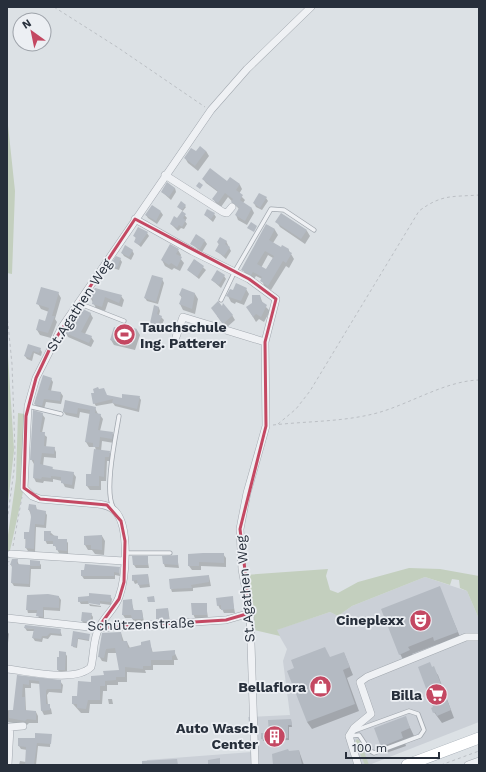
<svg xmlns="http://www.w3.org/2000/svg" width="486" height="772" viewBox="0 0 486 772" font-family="'Work Sans',sans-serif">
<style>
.built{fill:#cbd0d7}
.green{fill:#c3cfbe}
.shadow{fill:#0003;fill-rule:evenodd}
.building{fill:#b4bac2;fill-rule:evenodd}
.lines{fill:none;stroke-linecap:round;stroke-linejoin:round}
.service-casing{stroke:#a2a8af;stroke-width:5}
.minor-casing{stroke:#a2a8af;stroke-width:8}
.primary-casing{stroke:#9da6b0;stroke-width:12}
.path{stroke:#bbbfc4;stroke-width:1;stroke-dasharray:3 3;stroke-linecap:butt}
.service{stroke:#eff1f4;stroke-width:3.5}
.minor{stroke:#eff1f4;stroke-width:7}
.primary{stroke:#fff;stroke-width:11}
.marked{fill:none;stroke:#c44862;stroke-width:3;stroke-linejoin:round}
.labels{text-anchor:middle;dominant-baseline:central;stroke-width:3.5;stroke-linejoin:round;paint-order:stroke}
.street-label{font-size:14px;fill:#272f3b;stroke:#eceff3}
.poi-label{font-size:14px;font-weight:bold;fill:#272f3b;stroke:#eceff3;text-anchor:end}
</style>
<rect width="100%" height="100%" fill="#dce1e5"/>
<!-- built -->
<path class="built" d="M425,577l42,14 12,28v103l-110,43h-222v-5l105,-8 -4,-35 42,-2 -7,-54 4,-12 -11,-19 54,-18 8,4 14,-10z"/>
<!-- green -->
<path class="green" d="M7,116l8,75 -3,83 -5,-1z
M7,340l7,110 -7,63z
M18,413l7,1 -2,78 -16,72v-22l9,-63z
M409,568l31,1 39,7v43l-12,-28 -7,-3 -1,-8 -7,-1 -2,6 -25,-8 -73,29 -14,10 -8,-4 -53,18 3,6 -26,-6 -9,-55 83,-6 -2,7 4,14 8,3 20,-11z
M357,739l3,2 9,24h-4l-10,-23z"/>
<!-- shadow -->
<path class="shadow" d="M206,151l3,5 -11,15 -10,-8 -3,-5 11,-5z
M230,178l10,7 2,4 -3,5 6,6 -2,3 9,6 2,4 -7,12 -9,-5 -2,-5 3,-6 -11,-12 -7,10 -5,-4 -3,-4 5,-7 -12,-9 -3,-4 24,3z
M175,188l1,4 -5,8 -9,-8z
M266,198l2,3 -6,9 -6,-3 -2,-4z
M185,206l1,1 -4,5 5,6 -2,3 2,3 -3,5 -3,-1 -3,3 -7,-7 7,-4 5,-9 -4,-3z
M161,212l2,3 -6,9 -9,-6 -2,-3z
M214,214l2,3 -3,5 -8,-7z
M283,215l24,16 3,5 -5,8 -25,-17 -3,-5z
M267,225l8,5 3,5 -5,8 8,5 7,1 6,10 -5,9 -3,-2 -15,24 -7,-4 -2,-7 -6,-3 -2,3 -8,-4 -3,-5zM268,255l5,3 -7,12 -5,-2z
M139,228l8,5 2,3 -8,11 -6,-5 2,-3 -3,-3z
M205,241l2,3 -5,8 -11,-8z
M226,241l5,10 -5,8 -9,-8 2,-6 -1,-3z
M170,246l8,4 3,5 -1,3 4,5 -4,8 -6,-3 -2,2 -7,-4 -3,-6z
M132,250l2,4 -3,6 -7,-4 -2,-3z
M120,259l2,3 -3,8 -6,-2 -1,-3z
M195,260l11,10 -7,9 -11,-9z
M224,276l2,3 -5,9 -9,-8z
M162,279l2,4 -6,21 -11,-3 -2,-3z
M246,289l3,5 -5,11 -8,-3 -1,2 -4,-2 -3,-6 5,-5z
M58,293l3,5 -6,21 2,3 -6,16 -11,-3 -3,-5 9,-8 3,-10 -8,-3 -3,-5z
M195,294l3,5 -3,15 -12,-4 -3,-6 2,-6 -2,-3z
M121,296l3,4 -2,7 -14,-5 -3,9 -9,-3 -6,-11z
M260,296l3,8 7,7 -6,11 -5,-3 -3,3 -6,-10 3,-9z
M155,306l4,2 1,3 -1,4 5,5 -4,9 -7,-3 -2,-3z
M90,313l3,5 -8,16 6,3 3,4 -3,6 -23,-10 -2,-4 9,-11z
M232,315l3,5 -9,8 -9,-12z
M124,326l13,4 3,5 -5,15 -21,-5 -3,-5 12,-9z
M29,345l11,4 2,3 -1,4 -7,-3 -2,8 -5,-2 -2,-3z
M51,379l2,3 -2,9 10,2 2,3 -2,8 -15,-2 -2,7 -7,-2 -2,-3z
M95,393l27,6 17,-2 2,3 -2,12 -24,-6 -2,-3 -17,3 -2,-3z
M66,401l29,7 3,6 2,1 3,4 -3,12 12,2 3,4 -1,6 -12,-2 -1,10 8,1 3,4 -1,5h-4l-1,20h-5v9h-11l-3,-4 5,-11 4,-25 -1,-3h-6l-3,-5 4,-28 -10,-2 -1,6 -13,-3 -3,-4z
M42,414l3,4 -3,15 5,4 -1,10 8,1 2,4v6l-12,-1 -1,9 9,2 2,2 19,3 3,4 -2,12 -9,-2 -3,-6 -9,-2v3l-9,-1 -1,2 -7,-1 -2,-4v-14l-3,-5z
M36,506l1,4 8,2 2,3 -1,13 -10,-1 -1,25 -7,-1 -2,-3 -1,-15h5l2,-16 -3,-7z
M50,532l9,8h7l2,3v11l-9,-1 -5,-9h-7l-2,-4z
M102,536l3,5 -1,14 -9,-1 -3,-4h-4l-3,-5z
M223,554l3,4v9l-25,-1v4h-9l-3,-4v-11z
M177,556l2,12 -14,-1 -1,-3z
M147,557l2,11h-13l-2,-3z
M17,560l2,5 12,1 8,-4 2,3v4h-10l-1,18 -16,-1 -2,-3 1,-14 -2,-4z
M119,568l1,8 -5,-1v4h-31l-2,-3z
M148,575l2,12 -10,1 -2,-5 -3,1 -2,-4z
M209,576l2,10 -18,2v3l-21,1 -1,-3z
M439,587l22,52 -22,8 -1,-3 -26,10 1,4 -9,3 -4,-7z
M110,596l2,3 -1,6 -23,-3 1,2h-8l-2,-3z
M59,597l2,3 -1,11 -16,-1v10l-5,-1 -1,-6h-10l-1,-4z
M232,597l3,16h-11l-2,-4h-2l-2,-4z
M131,600l3,11h8l2,11h-10l-2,-4h-7l-2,-3z
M89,604l12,2v1l-11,-1z
M206,604l2,14h-13l-2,-4z
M168,609l2,13h-11l-2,-12z
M91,614l2,3 -1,8 -8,-1 -2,-3z
M25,628l35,2 2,6 -11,-1 -3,4 -5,-1 -1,4 -7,-1 -2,-3 1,-7h-7z
M7,631l2,3 -1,9h-1z
M74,632l15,3v6l-11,-2 -1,9 -4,-1z
M121,633l3,9h3l3,6 12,-2 7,-5 4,12 21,-2 4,9h-4v5h-21v5h-8l1,3 -19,-1v10h-9v3h-11v6h-4l-1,13h-12l-1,9h-8l-8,-9 5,-7 14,-14 29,-12 -4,-18h-9l-1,9 -5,-1 -3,-5z
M65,653l2,3v17h-7l-2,-3z
M344,653l9,22 -6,3 12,33 -47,18 -5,-7 23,-64z
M432,668l6,7 16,43 -12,5 -8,-11z
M18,676l42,5 3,4 -1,8 -13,-1 -2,3 1,10 3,4 1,5 -8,1 -2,-4 -2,-27 -9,-1v5h-6l1,23 10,1 2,4v7h-9l-2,2 -20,-3v-12l7,1z
M108,699h4l1,5h-4z
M405,717l9,19 -10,4 2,6 -20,7 -4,-7z
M291,720l1,7h-3v13l-26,1 -1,-7h8z
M51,735l-1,12 -12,-1 -2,19h-17l1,-4 6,1 1,-12 -6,-1 -2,-3z
M299,751l5,14h-30z"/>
<!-- building -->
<path class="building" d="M200,146l6,5 -11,15 -11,-8 7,-10 5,3z
M210,168l17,13 3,-4 10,7 -4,6 7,5 -3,5 12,8 -7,13 -10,-6 4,-7 -8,-6 2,-3 -8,-6 -7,10 -6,-4 6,-8 -16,-12z
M167,182l8,6 -6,9 -8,-5z
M199,182l4,3 -3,4 -4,-3z
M259,193l8,4 -7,11 -7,-5z
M181,201l5,4 -4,5 -5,-3z
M152,205l9,6 -5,10 -11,-6z
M207,209l8,4 -4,6 -7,-4z
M182,211l4,3 -3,4 3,2 -4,7 -3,-2 -2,3 -7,-4 4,-8 3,2z
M281,213l26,17 -6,9 -26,-17z
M251,222l6,4 -3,6 -7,-4z
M266,224l9,5 -6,11 12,7 1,-2 7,4 -1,2 4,2 -6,10 -3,-2 -15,25 -8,-5 2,-4 -9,-5 -2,3 -10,-5zM265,251l9,5 -8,13 -9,-5z
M138,227l10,5 -9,13 -5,-3 2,-5 -3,-1z
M196,234l9,6 -5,9 -10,-5z
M220,237l7,4 -2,3 5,3 -6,9 -9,-5 4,-7 -2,-2z
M170,244l9,5 -3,5 6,3 -5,10 -6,-4 -2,2 -8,-5z
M125,245l8,5 -4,7 -8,-4z
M116,256l5,2 -4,10 -7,-3z
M194,259l10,7 -7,11 -10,-7z
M217,270l8,5 -6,10 -8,-5z
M152,275l11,3 -7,24 -12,-4z
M236,283l11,5 -6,13 -15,-5 4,-7 3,1z
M41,287l18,5 -7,24h3l-7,17 -12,-3 3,-11 6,2 4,-13 -13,-4z
M95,288l27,7 -3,8 -14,-6 -3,10 -10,-3 1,-5 -5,-2z
M182,288l13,5 -3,16 -13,-5 3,-8 -3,-1z
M252,295h8l1,6 6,4 -6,12 -5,-3 -3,3 -7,-10 6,-4z
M218,301l4,5 1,-3 10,12 -10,9 -12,-16z
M154,305l5,2 -2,7 5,2 -4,10 -8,-3z
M81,308l10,5 -10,19 11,4 -3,7 -24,-10 8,-13 2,1z
M123,325l14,4 -5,16 -22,-5 4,-13 8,3z
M28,344l13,4 -2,5 -6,-2 -3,7 -6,-2z
M43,375l9,3 -4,12 13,2 -1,9 -16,-2 -2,7 -8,-2z
M98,387l1,2 5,-1 3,7 15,3v-4l18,2 -3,13 -25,-6 1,-4 -20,5 -2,-11h3l-1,-4z
M65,400l31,7 -1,6 6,1 -3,16 15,2 -1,7 -12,-2 -1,10h-6v-4l-8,-1 5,-32 -12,-2 -1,6 -14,-2z
M33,410l10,3 -3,19h5l-1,14 11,1 -1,7 -12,-1 -2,11 13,3 -1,2 22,3 -2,13 -11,-2v-6l-10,-1v2l-9,-1 -1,2 -8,-1 1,-18h-4z
M94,449l16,2 -1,6h-4l-1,20 -5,-1v10h-13v-12h5z
M29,504l7,1v4l10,2 -2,14 -9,-1 -1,25 -9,-1 1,-9h-2v-7h5l2,-15 -1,-7h-2z
M44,531h7l-1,4 8,1v3h9v12l-11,-1v-4h-3v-5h-9z
M102,535v15l-11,-1v-4h-7v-9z
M203,553h21v10l-25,-1v4h-11v-12z
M178,555v10l-15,-1 -1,-8z
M132,556h16v9h-15z
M12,559h6l-1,5 13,1v-5l10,1v5h-10l-1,18 -18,-1 1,-18h-2z
M85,564l35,3 -1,6 -5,-1v4h-33v-6h3z
M148,574l1,10 -11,1 -1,-5 -5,1v-6z
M209,575v7l-18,3 1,3 -22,1 -1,-10z
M440,586l18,46 -24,9 -1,-4 -25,10 2,3 -11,5 -18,-46z
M89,593l22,2 -1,7 -10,-1v4l-12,-2v-2l-10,1v-5l11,-1z
M48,594l11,2v12l-16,-1v10l-7,-1 1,-6h-11l1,-15z
M154,596l1,6h-7l-1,-5z
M233,596l1,13 -13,1v-5l-4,1 -1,-8z
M132,599l1,11h9l1,9h-11l-1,-4h-9l1,-15z
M191,603h16v12h-15z
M168,608l1,11h-13v-10z
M82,612l10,1 -2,9 -9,-1z
M25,625l36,4 -1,5 -10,-1 -3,3h-5l-1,3 -9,-1 2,-9 -10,-1z
M73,631l17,3 -1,6 -11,-2 -2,9 -5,-1z
M121,632l1,9h5l1,7 13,-3v-3l9,-2 2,12 23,-2v5l-3,1v4h-21v6h-8v3l-18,-2v10h-9v3l-11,1v5h-5v14h-12l-2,9 -9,-1v-4h-5v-8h5l1,-15 13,1v-6l13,-1 -1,-4 16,-1 -4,-22 -9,1 -2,9 -6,-1 4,-24z
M325,647l5,10 14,-5 6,15 -7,3 12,34 -48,18 -20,-51 7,-3 -3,-8z
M59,651l7,1 -1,18h-8v-13h2z
M430,662l2,5 2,-1 17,44 -14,6 -2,-4 -2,1 -2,-5 2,-1 -15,-40z
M17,675l44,5v9h-14l-1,2v13h4v6l-9,1 -2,-30 -10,-1v5l-6,-1 -1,13h3v13l11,1v9l-9,-1 -2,2 -16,-3v-8h4z
M406,716l4,12 -9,4 2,6 -22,9 -7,-19z
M291,719l1,6h-4v13l-27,1v-6h8l-1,-13z
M35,733l17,1 -1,10 -14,-1 -3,22h-9l1,-18 -8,-1v-8h17z
M288,749l1,2 10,-1 3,15h-29l-1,-11z
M220,758v7h-12v-5z
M177,759l1,6h-36v-4z"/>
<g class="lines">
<defs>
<path id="service" d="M221,300l14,-29 36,-62 13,1 30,20
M78,303l46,18
M28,406l33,8
M113,507c-9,-17 3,-72 6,-91
M125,553h45
M350,736l9,-1 10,15 5,3 46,-17 4,-6 -6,-16 -9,-3 -55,20"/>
<path id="minor" d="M165,175l58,37 4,1 5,-6
M135,219l57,32 57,28 27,20 -11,43 1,84 -19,67 -7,36 2,40 8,44 5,152
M176,337l7,-20 82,25
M11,554l113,7
M7,618l91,10 128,-8 24,-7
M7,669c21,2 68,14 84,-2 3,-12 2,-29 8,-39 5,-11 16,-19 20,-31 7,-19 11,-71 -4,-86 -5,-5 -10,-6 -17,-7l-58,-5 -8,-3 -8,-8 4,-82 8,-28 26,-51 149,-217 36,-41 64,-62
M8,765l2,-38 13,-1
M358,765l-9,-29 5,-8 17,-14 -11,-32 7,-5 99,-40h13
M468,765l11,-4"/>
<path id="primary" d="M407,765l72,-27"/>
</defs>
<!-- service casing -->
<use href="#service" class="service-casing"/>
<!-- minor casing -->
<use href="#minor" class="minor-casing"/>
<!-- primary casing -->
<use href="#primary" class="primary-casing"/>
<!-- path -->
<path class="path" d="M54,7l63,40 88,60
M7,12l1,-5
M7,314l5,50 3,87 -1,19 -7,52
M278,424l18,-15 14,-18 109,-180c23,-17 33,-14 60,-16
M273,425c35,-4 70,-3 104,-12 33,-9 68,-32 102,-33
M13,546l9,-49
M7,568l2,-7
M441,765l38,-14"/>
<!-- service -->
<use href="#service" class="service"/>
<!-- minor -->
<use href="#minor" class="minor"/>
<!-- primary -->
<use href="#primary" class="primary"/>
</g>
<!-- marked area -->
<path class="marked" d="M135,219l114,60 27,20 -11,43 1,84 -26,103 10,84 -24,7 -128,8 21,-29 5,-17 1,-41 -4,-20 -14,-16 -67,-6 -16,-11 2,-72 10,-38 16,-34z"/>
<!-- icons -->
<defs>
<symbol id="stadium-disc" viewBox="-11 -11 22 22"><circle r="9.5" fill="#c44862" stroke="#eceff3"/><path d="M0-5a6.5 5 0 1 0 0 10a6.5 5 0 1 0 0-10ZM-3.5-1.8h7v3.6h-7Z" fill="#fff"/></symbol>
<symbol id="theatre-disc" viewBox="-11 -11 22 22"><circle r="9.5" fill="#c44862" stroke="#eceff3"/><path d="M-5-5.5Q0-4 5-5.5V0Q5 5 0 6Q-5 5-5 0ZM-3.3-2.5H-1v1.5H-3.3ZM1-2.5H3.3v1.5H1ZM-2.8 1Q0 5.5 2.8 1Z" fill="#fff"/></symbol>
<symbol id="shop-disc" viewBox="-11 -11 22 22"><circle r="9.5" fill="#c44862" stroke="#eceff3"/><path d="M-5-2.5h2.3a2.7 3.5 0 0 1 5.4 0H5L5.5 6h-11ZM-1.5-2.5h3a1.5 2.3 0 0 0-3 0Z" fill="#fff"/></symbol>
<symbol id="supermarket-disc" viewBox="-11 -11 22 22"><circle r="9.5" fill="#c44862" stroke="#eceff3"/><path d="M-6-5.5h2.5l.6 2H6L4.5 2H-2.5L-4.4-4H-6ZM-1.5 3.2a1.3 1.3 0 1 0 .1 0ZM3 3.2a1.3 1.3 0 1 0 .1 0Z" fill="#fff"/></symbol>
<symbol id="building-disc" viewBox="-11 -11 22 22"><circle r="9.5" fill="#c44862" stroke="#eceff3"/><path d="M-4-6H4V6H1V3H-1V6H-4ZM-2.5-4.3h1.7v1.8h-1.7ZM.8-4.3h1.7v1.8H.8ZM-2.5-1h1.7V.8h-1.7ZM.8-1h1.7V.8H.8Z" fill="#fff"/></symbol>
</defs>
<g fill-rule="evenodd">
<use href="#stadium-disc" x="112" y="322" width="25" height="25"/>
<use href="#theatre-disc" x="408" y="608" width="25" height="25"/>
<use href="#shop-disc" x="308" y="674" width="25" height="25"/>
<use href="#supermarket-disc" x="424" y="682" width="25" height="25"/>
<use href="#building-disc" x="262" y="724" width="25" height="25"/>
</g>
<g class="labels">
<!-- street labels -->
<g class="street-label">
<text transform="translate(79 305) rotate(-57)">St.Agathen Weg</text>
<text transform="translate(245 589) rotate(-95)">St.Agathen Weg</text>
<text transform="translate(141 624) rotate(-2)">Schützenstraße</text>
</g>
<!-- poi labels -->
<g class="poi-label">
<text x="140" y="327" text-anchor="start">Tauchschule<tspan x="140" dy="16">Ing. Patterer</tspan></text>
<text x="404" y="620">Cineplexx</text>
<text x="306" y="687">Bellaflora</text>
<text x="422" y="695">Billa</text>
<text x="258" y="728">Auto Wasch<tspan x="258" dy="16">Center</tspan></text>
</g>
</g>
<!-- border -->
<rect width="486" height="772" fill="none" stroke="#272f3b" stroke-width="16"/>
<!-- north arrow -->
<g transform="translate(32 32) rotate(327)"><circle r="19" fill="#eceff3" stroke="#9da2a9"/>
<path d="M0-3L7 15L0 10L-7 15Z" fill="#c44862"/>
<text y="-6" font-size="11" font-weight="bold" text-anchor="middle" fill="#272f3b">N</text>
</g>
<!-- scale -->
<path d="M346 752v6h93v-6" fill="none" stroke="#272f3b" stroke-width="2"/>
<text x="352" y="752" font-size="12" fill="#272f3b" stroke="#eceff3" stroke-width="3" paint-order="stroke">100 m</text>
</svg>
